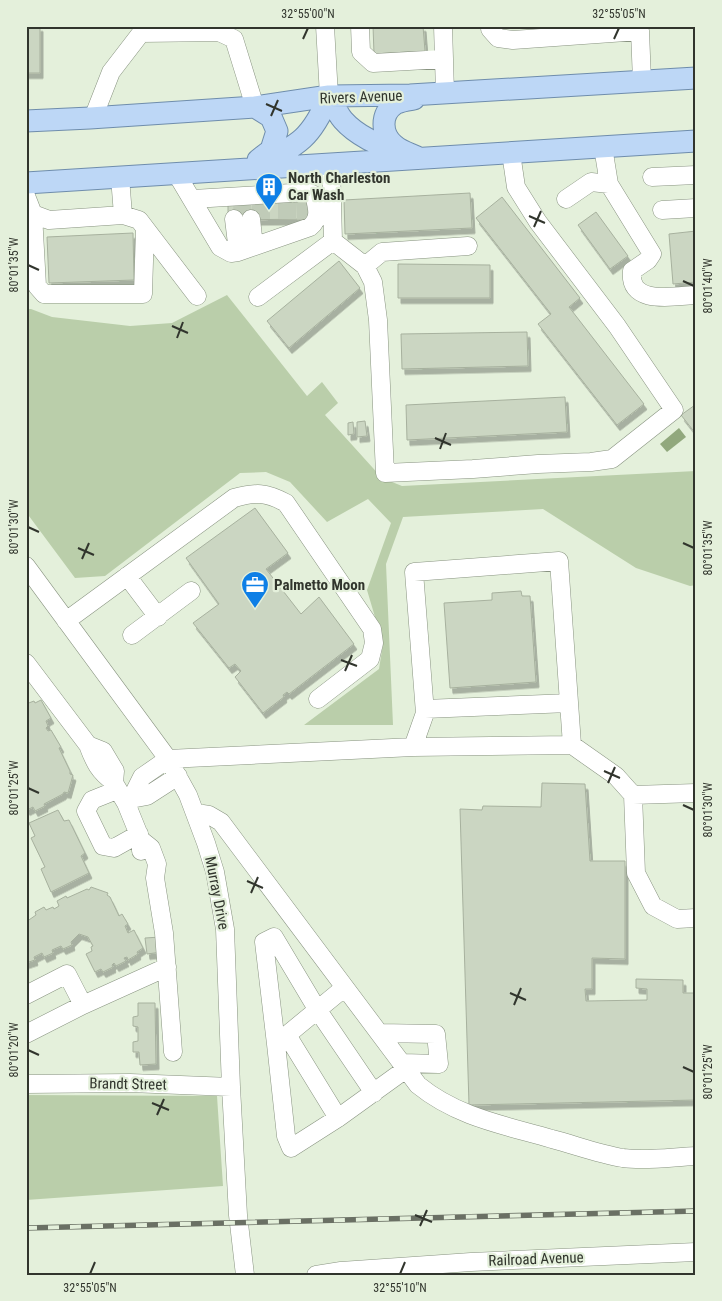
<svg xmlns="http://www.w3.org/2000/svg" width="722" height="1301" viewBox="0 0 722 1301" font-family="'Roboto Condensed',sans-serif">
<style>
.green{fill:#baceaa}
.water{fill:#91a87d}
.building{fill:#cbd6c2;stroke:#a7b19e;filter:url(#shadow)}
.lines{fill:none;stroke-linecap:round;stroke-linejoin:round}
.minor-tunnel{stroke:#c0cbb8;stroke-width:18;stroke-dasharray:18 9;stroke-linecap:butt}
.minor-casing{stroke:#889380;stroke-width:19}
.major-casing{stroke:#6f8dac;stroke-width:23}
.minor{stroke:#fff;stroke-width:18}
.major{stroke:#bdd7f6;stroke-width:21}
.rail-casing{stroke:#6a7064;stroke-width:5.5}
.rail{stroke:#e4f0db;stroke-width:4;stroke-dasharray:11;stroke-linecap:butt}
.ticks{fill:none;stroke:#31352d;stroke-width:2}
.labels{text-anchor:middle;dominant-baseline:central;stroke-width:4.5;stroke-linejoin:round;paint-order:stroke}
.street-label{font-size:15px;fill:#31352d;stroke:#e4f0db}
.poi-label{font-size:15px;font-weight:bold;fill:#31352d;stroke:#e4f0db;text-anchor:start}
.neatline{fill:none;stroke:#31352d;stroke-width:2}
.ticks-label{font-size:12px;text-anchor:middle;fill:#31352d}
</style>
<defs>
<filter id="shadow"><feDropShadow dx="3" dy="5.5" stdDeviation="0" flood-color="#0004"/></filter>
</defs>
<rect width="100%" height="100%" fill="#e4f0db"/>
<!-- green -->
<path class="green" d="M227,295l80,101 15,-14 16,21 -13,12 57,63 20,8 294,-15v114l-6,1 -54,-18 -93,-59 -140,8 -17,47 7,161h-89l75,-56 4,-25 -16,-54 24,-67 -23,-24 -41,23 -37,-40 -24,-10 -26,1 -135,103 -30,2 -49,-66v-203h5l21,8 78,9 42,-3z
M26,1095l191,1 6,90 -197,14z"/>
<!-- water -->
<path class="water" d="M679,428l7,9 -19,15 -7,-8z"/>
<!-- building -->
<path class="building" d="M26,26h14v47h-14z
M373,26h50l2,25 -51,3z
M470,193l2,35 -127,6 -1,-34z
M502,197l78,101 -11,9 75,97 -27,21 -79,-101 13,-10 -75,-96z
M228,202h83v17l-83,1z
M596,212l32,44 -18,13 -32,-44z
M696,231v51l-23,2 -4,-50z
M133,233l1,47 -85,3 -2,-46z
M339,261l21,27 -71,60 -22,-27z
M398,264l92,1v33h-92z
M527,332l1,34 -126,3 -1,-35z
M565,397l2,35 -160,8 -1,-35z
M695,405h1v29l-15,-19z
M365,421l2,15 -10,1v-15z
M353,422l1,12 -6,1v-12z
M255,508l33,45 -22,16 35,45 18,-17 35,47 -65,50 -2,-2 -4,3 1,2 -21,16 -28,-36 6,-6 -6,-7 -6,4 -36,-45 26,-19 -33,-46z
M521,591l1,5h8l6,86 -86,6 -6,-85 48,-3v-7z
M41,700l10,18 -5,3 2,5 -2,2 2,3 3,-1 10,17 -2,1 11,23v3l3,1 -5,18 -4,-1 -1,2 -19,10 1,2 -10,5 -2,-4 -6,3 -1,-3v-103l8,-3 1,2z
M542,783l43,1 5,77h35v98l-33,-1v31h-7l1,12 61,-1v-11l-11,-1v-9l47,1v13h13v107l-227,5 -9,-296 22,1 1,-4 58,1z
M58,810l6,11 5,-1 16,33 -4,3 8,17 -38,19 -10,-23 4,-2 -14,-29 4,-2 -6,-13z
M91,887l17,6 -1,2 3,2 9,19 3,-2 6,10 -3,2 3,7 6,-3 9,18 -6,4 1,2 -10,6 -1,-3 -3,1 2,3 -10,5 -2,-3 -2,2 1,2 -10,5 -2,-3 -6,3 -9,-18 6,-3 -1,-4 2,-1 -5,-9 -9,-3 -8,8 1,3 -9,4 -2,-3 -9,4 1,3 -9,4 -2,-4 -8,4 1,3 -9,3v-41l10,-7 -1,-3 9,-5 2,3 7,-3 1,2 5,-3 -2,-5 9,-5 1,2 20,-9 2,1z
M160,937l2,15 -15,2 -2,-16z
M138,1003h17l1,61 -16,1 -1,-13h-6v-10l5,-1v-14l-5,-1v-9l5,-1z"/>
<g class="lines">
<!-- minor-tunnel -->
<path class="minor-tunnel" d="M305,202l1,17
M242,203l1,16
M261,219v-17
M287,219v-17"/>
<defs>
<path id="minor" d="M325,26l4,70
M360,26l1,26 12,11 71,-4 1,34
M443,26l1,33
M490,26v3l8,9 15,2 127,-9 2,50
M93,118l18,-46 30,-39 78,-1 15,7 21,68
M603,147l6,37 43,70 -4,6 -16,11c-4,35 42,25 64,24
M331,164l2,77
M176,173l44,74 11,6 7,-1 72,-25c11,-9 7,-20 4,-32l-6,-3 -115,7
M652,177l44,-2
M26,196l7,18 16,6 74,-5 -3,-38
M566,199l25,-17 18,2
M662,210l34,-2
M33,214l4,72 7,8h99l2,-66
M123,215l16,5 58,76
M234,219l4,33
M251,219l3,27
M365,266l17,-14 86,-6
M258,297l75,-56 32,25 8,16 5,38 7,153 88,-4 65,-5 53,-2 21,-3 62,-49 -57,-84 -79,-104 -22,-35 -5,-34
M26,566l142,193 20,36 18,48 9,29 10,57 6,158 7,128 7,60
M127,576l31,41
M66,621l168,-123c22,-6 32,-6 52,5l86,126 2,14 -4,16 -52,40
M132,635l59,-44
M26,663l62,82c6,16 11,27 26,37
M425,709l144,-6
M88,745l15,6 12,20 -1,12 12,20 15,37v11
M413,747l12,-34 -11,-141 145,-11 13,184
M117,790l-25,10 -6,11 17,35 11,2 25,-14
M633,795l63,-2
M131,799l16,-3 31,-20
M126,803l5,-4 11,-22 26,-18 245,-12 159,-2 44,31 17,19 3,78 17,33 24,13 19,-1
M196,813l13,2 12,7 197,263c39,32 86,40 134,54 23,6 47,15 71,19 24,3 49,-1 73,-2
M141,840l10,8 6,16 -2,14 9,55 9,119
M344,988l-68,56 -12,-102 10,-5 43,72 57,84
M26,995l41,-21 16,31
M379,1033l57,1 3,30 -37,-1
M26,1034l57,-29 84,-38
M287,1035l51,83
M276,1044l10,92 5,12 47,-30 68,-49
M26,1084l104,-1 101,4
M316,1275l25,-4 130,-9 225,-10"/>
<path id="major" d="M329,96c4,7 8,17 14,24 13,15 36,26 55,31
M414,99c-6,1 -14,2 -19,5 -15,10 -14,30 -1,41 6,6 17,9 25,13
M255,107l16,10 6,14 -6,19 -13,10
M26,121l64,-3 165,-11 74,-11 81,-1 286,-17
M259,163c40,-17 53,-26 70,-67
M26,183l670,-42"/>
</defs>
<!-- minor casing -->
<use href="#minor" class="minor-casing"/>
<!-- major casing -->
<use href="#major" class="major-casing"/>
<!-- minor -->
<use href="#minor" class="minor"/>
<!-- major -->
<use href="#major" class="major"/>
<defs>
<path id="rail" d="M26,1228l670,-17"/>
</defs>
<!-- rail casing -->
<use href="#rail" class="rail-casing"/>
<!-- rail -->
<use href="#rail" class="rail"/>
</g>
<!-- ticks -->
<path class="ticks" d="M303,39l5,-11M614,39l5,-11M266,104l16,7M271,116l7,-16M529,216l16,7M534,227l7,-16M28,265l11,5M683,281l11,5M172,326l16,7M177,338l6,-16M435,438l16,7M440,449l6,-16M28,527l11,5M683,543l11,5M78,548l16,7M82,559l7,-16M341,660l16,6M345,671l7,-16M604,771l16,7M608,783l7,-16M28,788l11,5M683,805l11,5M247,881l16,7M251,893l7,-16M510,993l16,7M514,1005l7,-17M28,1050l11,5M683,1067l11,5M152,1103l17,7M157,1115l7,-16M415,1215l17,7M420,1226l7,-16M90,1274l5,-12M400,1274l5,-12"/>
<!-- icons -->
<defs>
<symbol id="building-pin" viewBox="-11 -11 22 30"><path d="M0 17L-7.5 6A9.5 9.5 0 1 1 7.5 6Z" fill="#0e7fe6" stroke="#e4f0db"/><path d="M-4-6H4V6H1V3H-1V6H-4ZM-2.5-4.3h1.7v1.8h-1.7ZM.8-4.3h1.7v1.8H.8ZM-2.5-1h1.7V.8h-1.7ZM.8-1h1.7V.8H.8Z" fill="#fff"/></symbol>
<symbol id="office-pin" viewBox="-11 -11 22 30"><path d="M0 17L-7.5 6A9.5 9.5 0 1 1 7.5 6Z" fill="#0e7fe6" stroke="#e4f0db"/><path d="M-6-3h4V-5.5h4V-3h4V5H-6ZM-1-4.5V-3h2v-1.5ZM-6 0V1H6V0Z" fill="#fff"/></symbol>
</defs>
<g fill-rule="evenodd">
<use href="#building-pin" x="253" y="171" width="32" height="43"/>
<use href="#office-pin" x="239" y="569" width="32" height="43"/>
</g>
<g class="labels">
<!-- street labels -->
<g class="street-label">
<text transform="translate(361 97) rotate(-2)">Rivers Avenue</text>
<text transform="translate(217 893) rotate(79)">Murray Drive</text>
<text transform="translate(128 1084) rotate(1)">Brandt Street</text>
<text transform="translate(536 1259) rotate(-2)">Railroad Avenue</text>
</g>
<!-- poi labels -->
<g class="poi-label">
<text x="288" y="178">North Charleston<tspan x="288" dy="17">Car Wash</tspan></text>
<text x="274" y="585">Palmetto Moon</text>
</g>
</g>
<!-- border -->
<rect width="722" height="1301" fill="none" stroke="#e4f0db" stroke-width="55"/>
<rect x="28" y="28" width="666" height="1246" class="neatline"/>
<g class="ticks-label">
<text x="308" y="18">32°55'00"N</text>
<text x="619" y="18">32°55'05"N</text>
<text transform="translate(14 265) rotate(-90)" y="4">80°01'35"W</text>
<text transform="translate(708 286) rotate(-90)" y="4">80°01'40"W</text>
<text transform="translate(14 527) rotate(-90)" y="4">80°01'30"W</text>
<text transform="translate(708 548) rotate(-90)" y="4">80°01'35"W</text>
<text transform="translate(14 788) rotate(-90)" y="4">80°01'25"W</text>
<text transform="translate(708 810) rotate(-90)" y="4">80°01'30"W</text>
<text transform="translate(14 1050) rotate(-90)" y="4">80°01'20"W</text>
<text transform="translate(708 1072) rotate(-90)" y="4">80°01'25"W</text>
<text x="90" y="1292">32°55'05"N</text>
<text x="400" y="1292">32°55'10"N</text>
</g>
</svg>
